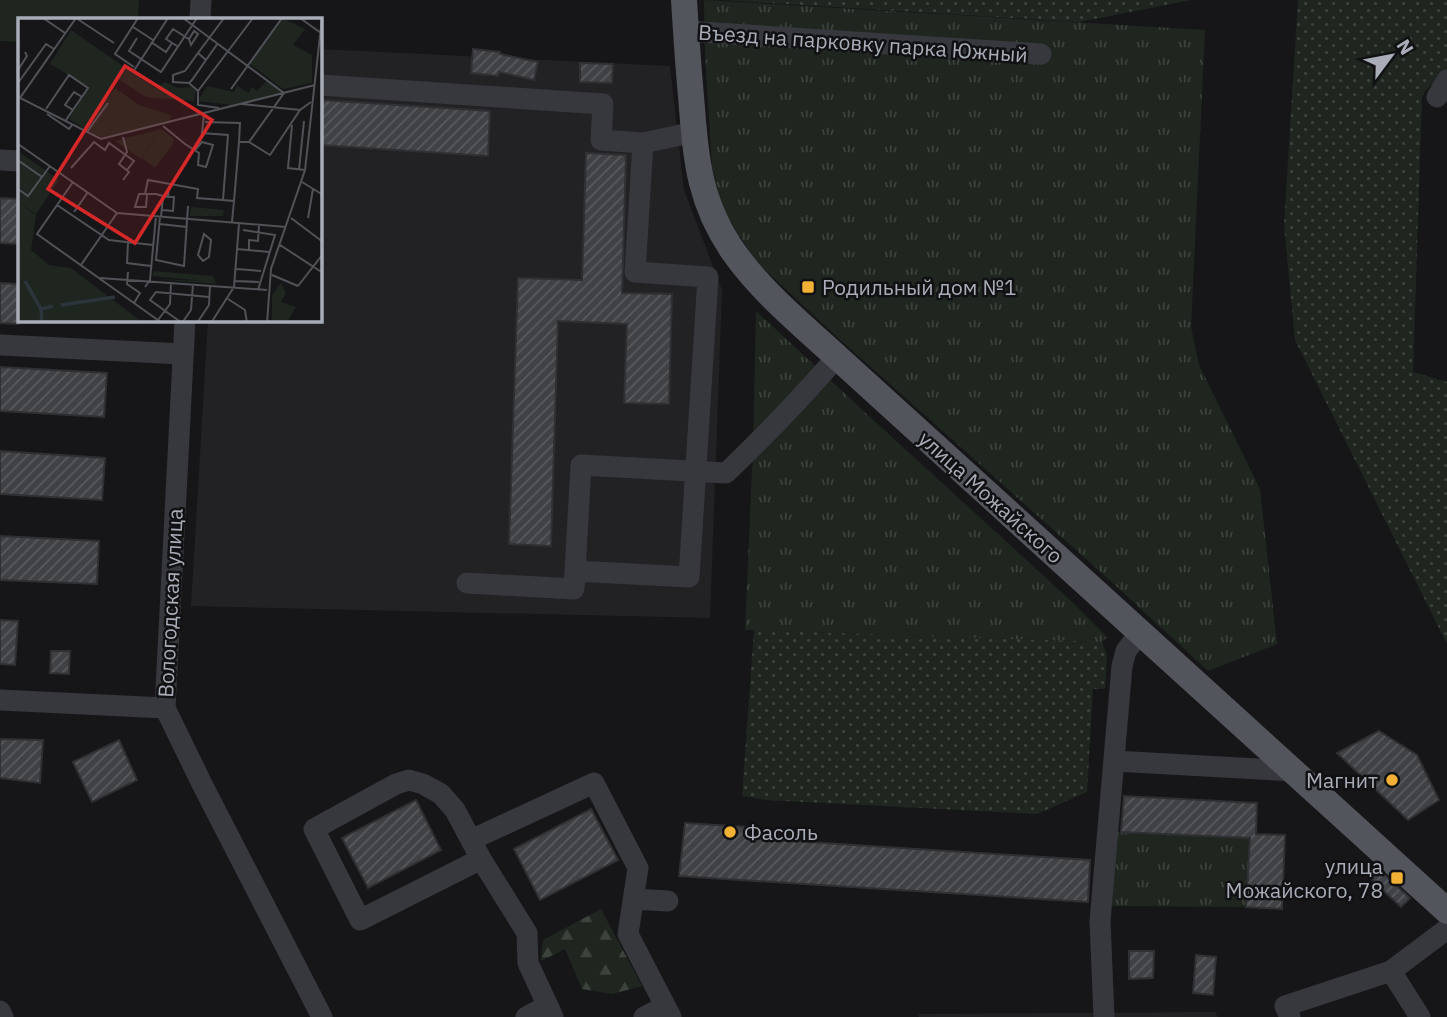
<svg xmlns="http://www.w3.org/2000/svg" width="1447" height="1017" viewBox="0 0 1447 1017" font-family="'IBM Plex Sans',sans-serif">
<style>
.built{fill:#222225}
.grass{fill:url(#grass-dots)}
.forest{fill:url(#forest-firs)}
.park{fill:url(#park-tufts)}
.pitch{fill:#1e261f}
.building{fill:url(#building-hatch);stroke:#303034;stroke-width:2}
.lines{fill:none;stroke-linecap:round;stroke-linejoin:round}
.minor{stroke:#37383d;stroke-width:21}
.major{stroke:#53555c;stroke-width:26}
.poi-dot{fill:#f2b134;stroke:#111113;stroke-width:2.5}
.labels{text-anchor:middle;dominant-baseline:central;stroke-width:5;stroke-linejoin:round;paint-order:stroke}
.street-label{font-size:21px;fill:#a8adb8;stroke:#111113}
.poi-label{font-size:21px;fill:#a8adb8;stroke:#111113;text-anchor:start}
.inset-river{fill:none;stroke:#2c353c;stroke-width:3.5}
.inset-road{fill:none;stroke:#505258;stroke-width:2}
.view{fill:#d62828;fill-opacity:0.15;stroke:#d62828;stroke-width:3.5}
.inset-edge{fill:none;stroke:#a8adb8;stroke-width:3.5}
</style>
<defs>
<pattern id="grass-dots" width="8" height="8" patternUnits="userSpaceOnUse" patternTransform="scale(1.75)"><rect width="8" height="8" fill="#1e261f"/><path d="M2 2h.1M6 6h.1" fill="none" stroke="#3c433d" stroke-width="1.8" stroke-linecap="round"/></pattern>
<pattern id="forest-firs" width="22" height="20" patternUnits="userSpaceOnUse" patternTransform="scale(1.75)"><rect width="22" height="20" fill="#1e261f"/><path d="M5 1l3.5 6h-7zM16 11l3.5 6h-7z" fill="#3c433d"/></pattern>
<pattern id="park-tufts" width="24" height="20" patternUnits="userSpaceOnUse" patternTransform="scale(1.75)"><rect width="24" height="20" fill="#1e261f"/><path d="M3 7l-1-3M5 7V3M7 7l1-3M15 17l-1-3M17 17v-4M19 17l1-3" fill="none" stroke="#3c433d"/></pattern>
<pattern id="building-hatch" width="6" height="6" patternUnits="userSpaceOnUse" patternTransform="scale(1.75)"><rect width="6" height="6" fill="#404145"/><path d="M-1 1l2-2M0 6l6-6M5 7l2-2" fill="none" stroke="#595a5e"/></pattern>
</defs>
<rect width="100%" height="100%" fill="#161618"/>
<!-- built -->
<path class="built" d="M320,49l350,17 14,124 38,100 -12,328 -519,-12 17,-286h112z
M1215,1012l3,5h-299v-3z"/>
<!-- grass -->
<path class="grass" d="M722,0h469l-112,22z
M1298,0h149v70l-22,21 -3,6 -9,275 34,10v262l-152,-304 -11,-115z
M754,630l348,12 5,13 -2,34h-12l-6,103 -50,22 -271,-14 -24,-4z"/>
<!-- forest -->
<path class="forest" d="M601,909l41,77 -30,8 -30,-5 -17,-40 -24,12 2,-21z"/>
<!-- park -->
<path class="park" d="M704,0l501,30 -14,297 8,38 61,124 17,155 -69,27 -104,-96 -268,-239 -72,-67 -15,-18 -21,-34 -8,-16 -8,-35 -7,-112z
M756,311l114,106 199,182 38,38 -5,5 -357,-12 8,-183z
M1114,832l136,6 -4,69 -135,-1z"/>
<!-- pitch -->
<path class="pitch" d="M0,0h139l-1,19h-119v23l-19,-1z"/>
<!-- building -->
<path class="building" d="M473,49l27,3v2l38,8 -4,18 -35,-8 -1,4 -27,-3z
M580,63l33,1 -1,19 -32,-1z
M320,100l170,11 -2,45 -168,-11z
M586,153l40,2 -4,138 50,1 -3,110 -45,-1 3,-79 -69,-3 -7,225 -42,-2 9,-266 64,2z
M0,198l19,1v45l-19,-1z
M0,283l19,1v40l-19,-1z
M0,367l107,6 -3,44 -104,-6z
M0,451l105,7 -3,42 -102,-6z
M0,536l99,5 -2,43 -97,-4z
M0,620l18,1 -3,44 -15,-1z
M51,651h19l-1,23 -19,-1z
M1379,731l38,24 22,45 -31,20 -71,-67z
M0,739l43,1 -3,43 -40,-5z
M119,740l18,40 -45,22 -19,-40z
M1124,796l133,7 -1,31 29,1 -3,74 -36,-2 4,-69 -129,-6z
M416,800l25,50 -73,38 -26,-50z
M591,809l27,51 -78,40 -26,-51z
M685,823l62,4 -1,11 344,22 -2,42 -409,-26z
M1377,868l33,30 -9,9 -32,-30z
M1129,951h25l-1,27 -24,1z
M1196,955l20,2 -3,38 -20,-2z"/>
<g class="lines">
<!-- minor -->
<path class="minor" d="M200,19l1,-19
M685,31l356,23
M320,85l283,19 -2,36 42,3 -8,129 73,5 -19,300 -114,-6
M1437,97l10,-17
M643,143l42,-9h9
M0,160l19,1
M185,320l-20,388 38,78 119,231
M0,345l183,9
M467,583l107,6 7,-124 145,8c39,-37 76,-76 111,-116
M0,700l165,8
M1114,761l179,10
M471,840l123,-57 44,85 -10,66 43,83
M481,859l-121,61 -46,-91 82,-45 13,-4 14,4 18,10 14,16 26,49 46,74 1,30 25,54
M634,899l34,2
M1391,971l29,46
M0,1011l3,6
M526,1017l21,-11
M644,1017l21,-11
M1104,1017l-4,-96 22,-255 4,-15 13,-17
M1290,1017l-5,-11 106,-35 56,-42"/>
<!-- major -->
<path class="major" d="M684,0c2,32 4,64 7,96 5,62 7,106 44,158 28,39 67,71 102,103l610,554"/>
</g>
<!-- markers -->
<g class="poi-dot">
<rect x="801" y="280" width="14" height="14" rx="3.5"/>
<circle cx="1392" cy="780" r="7"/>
<circle cx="730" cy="832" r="7"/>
<rect x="1390" y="871" width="14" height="14" rx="3.5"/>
</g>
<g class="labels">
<!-- street labels -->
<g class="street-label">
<text transform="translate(863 43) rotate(4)">Въезд на парковку парка Южный</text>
<text transform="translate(991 497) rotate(42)">улица Можайского</text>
<text transform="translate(170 603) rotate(-87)">Вологодская улица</text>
</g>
<!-- poi labels -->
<g class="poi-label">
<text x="822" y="287">Родильный дом №1</text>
<text x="1378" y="780" text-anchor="end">Магнит</text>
<text x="744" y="832">Фасоль</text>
<text x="1383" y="866" text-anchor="end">улица<tspan x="1383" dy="24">Можайского, 78</tspan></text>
</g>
</g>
<!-- overview -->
<g transform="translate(18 18)">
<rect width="304" height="304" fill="#161618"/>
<path d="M264,0l23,11 -12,16 19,10v28l-29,6 -33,-25zM53,12l84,58 10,-6 13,6 13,-1 5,4 -2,10 -48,-4 -31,-20 -6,19 -24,33 -16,-10 20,-32 -39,-23zM249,62l15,12 -51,13 -33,-4 9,-15 27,6 3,-7 11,8 4,-6 5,4zM143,111l13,10 -1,5 -18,24 -13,-10zM0,184l18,13 -5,35 18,15 22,3 71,54h-124zM136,253l59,5 3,8 -62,-5 51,2 -53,-5zM263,265l5,10 -5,9 15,5 -9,15h-15v-27z" fill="#1e261f"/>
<path d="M173,189l33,3 -1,6h-33z" fill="#1e261f"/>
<path d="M97,70l24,17 32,10 -1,7 -68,16 -17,-9zM143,111l-20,30 -26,-18z" fill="#1e261f"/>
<path d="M0,133l41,29 -23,34 -18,-12z" fill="#1e261f"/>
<path class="inset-river" d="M7,263l16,28M43,287l54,-8M24,305l-1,-14 12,-3"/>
<path class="inset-road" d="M25,0l22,15M58,0l38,25M58,0l-56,80 81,41 214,-54M165,0l101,75 -35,49M282,0l21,15M115,9l20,13M119,20l-8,13 32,21 36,-54M133,24l15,10 6,-9M159,28l-11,-7 7,-10 16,10 5,-8 4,3 -7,11 -2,-6M180,35l26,-35M188,42l-8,-7 -13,18 -12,4v7l16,1 3,-3 14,-20 12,-17M116,49l-19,-13 23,-36M0,52l9,-14 -2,-4M115,54l35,-54M0,65l28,-39 8,5M171,65l9,8v14l21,3M213,71l51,-71M180,73l55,-73M224,86l58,6M28,91l23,-34 19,13 -22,32M55,92l-8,-5 4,-6 5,-7 8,5M29,96l22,15 3,-4M186,96l-2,19 26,2 -5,65 11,1 -2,21M187,104l35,1 -1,19h10l21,13 30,-45 11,-8M274,107l-4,43 17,2M145,108l22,18 14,9 -1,12 8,2 7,-22 -11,-3 -7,8M69,114l21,-29M0,126l99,69 169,14M1,143l23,16M53,150l23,-26 11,8 4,-7 25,18 -7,9M281,152l5,-49M105,162l6,-8 -10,-8 8,-12 -4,-15M55,164l-36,52 125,89M284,164l21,13M0,171l10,7 22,-30M127,176l3,-14 50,9 -1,9 26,2M129,176l-1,13h-11l4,-13h17l7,2M216,183l5,-59M39,187l52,35 44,5M144,192l11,1 1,-14h-6M56,194l14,-20M142,199l-4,43 28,6 4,-60M143,199l2,-21 5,1 1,-11M273,200l32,24M290,200l5,-29M142,206l27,3M225,212l32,5 -17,55M186,216l7,6 -2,17 -6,4 -5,-6zM110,225l-1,20 24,3M262,227l43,28M219,231l32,3M231,232v-10l9,1 1,-16M63,247l36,-52M218,251l25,2M110,254l-1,12 13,9 -6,10M254,257l26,11M82,260l167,12M217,263l24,1M280,268l25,-32M127,269l5,-7 6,-64M210,281l17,11 2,13M140,302l12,-16 1,-22M164,305l-32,-23 6,-8 53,5M164,305l9,-13 2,-26M179,305l12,-18 1,-20M193,305l23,-36 5,-63M249,305l4,-54 34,-99 17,-152"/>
<path class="view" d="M107,48l87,54 -77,123 -87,-54z"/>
<rect width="304" height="304" class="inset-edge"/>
</g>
<!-- north arrow -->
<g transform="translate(1391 56) rotate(58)" stroke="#111113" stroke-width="5" paint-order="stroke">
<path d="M0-5L12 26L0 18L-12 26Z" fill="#a8adb8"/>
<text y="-10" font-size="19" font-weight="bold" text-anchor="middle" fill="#a8adb8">N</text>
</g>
</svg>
